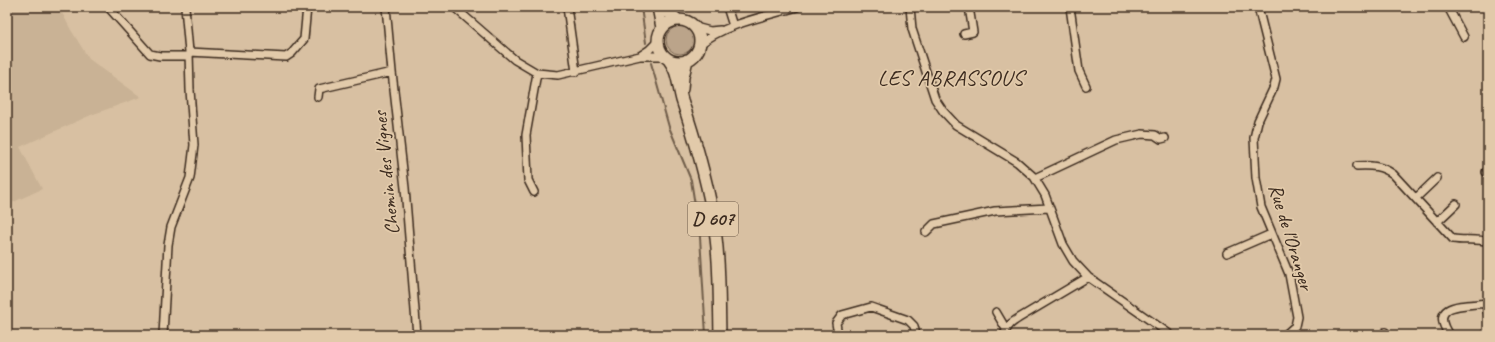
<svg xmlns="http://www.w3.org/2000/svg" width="1495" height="342" viewBox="0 0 1495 342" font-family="Caveat,sans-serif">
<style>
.built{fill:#c9b295}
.green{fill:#bba48a;stroke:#7b6754}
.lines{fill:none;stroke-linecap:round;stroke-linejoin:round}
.stream{stroke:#705d4a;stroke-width:2}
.street-casing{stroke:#3b2a1e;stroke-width:10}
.primary-casing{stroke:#3b2a1e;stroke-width:14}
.street{stroke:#e2caaa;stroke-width:7}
.primary{stroke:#e2caaa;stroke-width:11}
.labels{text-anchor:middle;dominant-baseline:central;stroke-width:3.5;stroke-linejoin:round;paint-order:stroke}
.shield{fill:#e2caaa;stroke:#6d5a48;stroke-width:1}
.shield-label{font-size:19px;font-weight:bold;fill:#3b2a1e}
.street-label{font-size:20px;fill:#3b2a1e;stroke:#e2caaa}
.quarter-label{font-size:22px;letter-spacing:1px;fill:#3b2a1e;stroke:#e2caaa}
</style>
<rect width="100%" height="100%" fill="#d8c0a2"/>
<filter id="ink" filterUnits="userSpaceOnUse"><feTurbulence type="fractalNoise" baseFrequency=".025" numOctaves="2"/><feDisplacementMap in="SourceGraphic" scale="8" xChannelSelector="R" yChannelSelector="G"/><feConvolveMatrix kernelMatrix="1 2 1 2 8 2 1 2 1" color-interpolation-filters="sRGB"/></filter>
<g filter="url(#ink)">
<!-- built -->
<path class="built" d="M7,7h52l12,23 18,29 52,38 -50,18 -71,32 22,42 -35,16z"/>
<!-- green -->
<path class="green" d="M666 40a14 14 0 1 1 28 0a14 14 0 1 1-28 0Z"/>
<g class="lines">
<!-- stream -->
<path class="stream" d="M641,7l5,36
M651,63l18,64 22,53 9,57 6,98"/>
<defs>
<path id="street" d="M108,7l42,47 10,2h29
M386,7l6,65 13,116 12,147
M454,7l61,53 22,13 21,2 82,-19
M567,7l9,65
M727,7l6,19
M910,7l2,22 23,70 8,12 13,14 61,37 17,15 11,18 18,49 10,17 15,16 83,58
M1070,7l9,64 7,15
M1258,7l18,72 -2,8 -16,34 -4,17 2,40 5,29 28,67 8,43 -2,9 -10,9
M1448,7l16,30
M695,27l15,4 10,-1
M964,34l9,-2 -4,-25
M658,41l-9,9 -9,6h24
M699,45c27,-22 65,-28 98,-38
M189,52l97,5 6,-4 12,-14 3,-32
M318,97l1,-8 73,-17
M1357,166c14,-1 25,0 36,8l60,65c12,2 25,-1 35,3
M1486,172h2
M1035,178l81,-38 26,-6 13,1 6,4 4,-1
M534,192l-6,-12 -2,-45 11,-62
M1416,198l21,-20
M1437,222l19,-18
M926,232l8,-8 61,-13 54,-3
M1227,253l44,-19
M1486,303l2,11
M996,312l10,17
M163,335l5,-90 3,-18 19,-49 4,-33 -4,-55 -1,-38 -4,-45
M838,335l-2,-12 6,-8 29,-8 37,13 6,6 2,9
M1004,335c3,-9 7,-12 15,-17l69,-41
M1383,335l2,-3
M1449,335c-22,-33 17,-29 39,-32"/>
<path id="primary" d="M658,7l4,21
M665,7l3,5 10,8
M658 41a21 21 0 1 1 42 0a21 21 0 1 1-42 0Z
M669,60c9,11 9,26 13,40 12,36 23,73 30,111 8,41 7,83 8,124
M682,89l1,-12 4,-17"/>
</defs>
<!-- street casing -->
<use href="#street" class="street-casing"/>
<!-- primary casing -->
<use href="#primary" class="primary-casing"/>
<!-- street -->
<use href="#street" class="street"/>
<!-- primary -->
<use href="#primary" class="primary"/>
</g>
</g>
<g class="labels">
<!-- shield labels -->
<rect class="shield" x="688" y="202" width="50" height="34" rx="3"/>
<g class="shield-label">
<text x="713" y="219">D 607</text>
</g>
<!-- street labels -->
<g class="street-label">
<text transform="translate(386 173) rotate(-96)">Chemin des Vignes</text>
<text transform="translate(1291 237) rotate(73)">Rue de l'Oranger</text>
</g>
<!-- quarter labels -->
<g class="quarter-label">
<text x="951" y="78">LES ABRASSOUS</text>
</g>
</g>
<!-- margin -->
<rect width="1495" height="342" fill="none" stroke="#e2caaa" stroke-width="24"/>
<rect x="12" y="12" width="1471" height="318" fill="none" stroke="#3b2a1e" stroke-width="1.5" filter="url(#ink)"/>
</svg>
